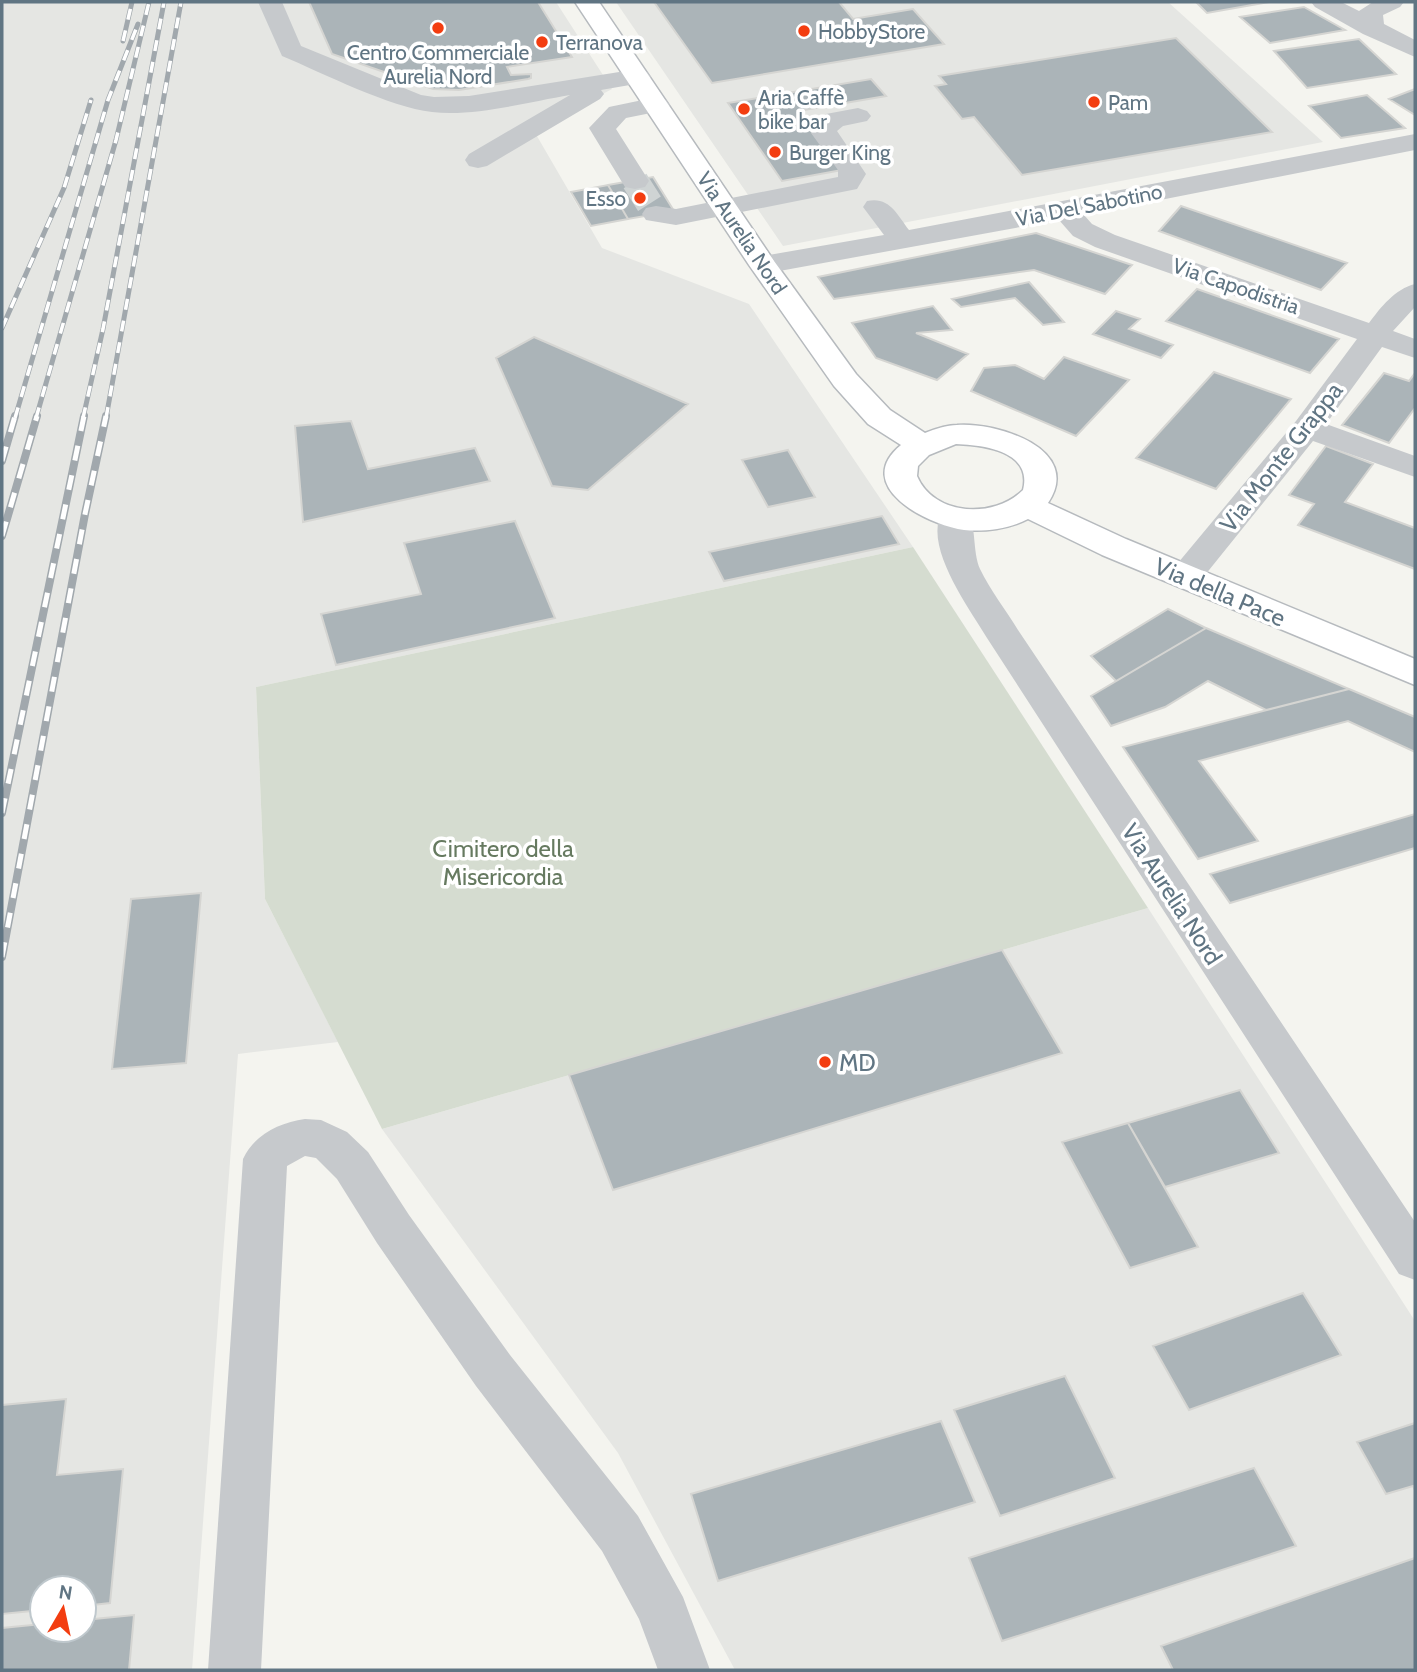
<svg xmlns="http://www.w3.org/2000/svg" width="1417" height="1672" viewBox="0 0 1417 1672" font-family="Cabin,sans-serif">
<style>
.built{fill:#e5e6e3;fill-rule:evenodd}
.green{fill:#d5dcd0}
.building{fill:#abb4b8;stroke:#d5d5d2;stroke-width:2}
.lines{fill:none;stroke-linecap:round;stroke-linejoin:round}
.minor-tunnel{stroke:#cfd4d4;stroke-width:27;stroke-dasharray:27 14;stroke-linecap:butt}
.major-casing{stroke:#b6babe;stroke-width:3}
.minor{fill:#c6c9cc;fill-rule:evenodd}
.major{fill:#fff;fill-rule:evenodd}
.rail-far1-casing{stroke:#a1a8ad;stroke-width:5}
.rail-casing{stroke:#a1a8ad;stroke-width:8}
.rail-far1{stroke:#fff;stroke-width:3.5;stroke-dasharray:11;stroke-linecap:butt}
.rail{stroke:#fff;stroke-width:5;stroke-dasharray:15;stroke-linecap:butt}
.poi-dot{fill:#f33d10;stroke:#fff;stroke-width:2.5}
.labels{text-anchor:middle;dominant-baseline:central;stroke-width:7;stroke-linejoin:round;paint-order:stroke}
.far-poi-label{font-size:21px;fill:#607583;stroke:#fff;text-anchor:start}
.far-street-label{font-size:21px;fill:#607583;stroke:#fff}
.street-label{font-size:24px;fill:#607583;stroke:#fff}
.park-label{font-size:24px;fill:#667a60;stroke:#fff}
.poi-label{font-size:24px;fill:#607583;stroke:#fff;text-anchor:start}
</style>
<rect width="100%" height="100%" fill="#f4f4ef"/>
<!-- built -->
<path class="built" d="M2,2h554l56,87 -78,42 68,117 147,56 164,243 -657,140 9,212 73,143 -100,12 -46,616h-190zM42,1588h42v42h-42z
M616,2h552l155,140 -540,104z
M1148,908l267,413v349h-680l-117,-217 -236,-324z"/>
<!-- green -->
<path class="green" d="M913,547l235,361 -766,221 -117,-230 -9,-212z"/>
<!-- building -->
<path class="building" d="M309,2h229l34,55 -65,10 4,8 20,-1v4l-3,1 -69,11 -26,-1 -101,-35z
M654,2h185l14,17 60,-10 31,35 -232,39z
M1196,2h73l-62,11z
M1304,7l41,23 -75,13 -30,-26z
M1176,38l96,94 -250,43 -48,-58 -12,2 -27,-33 11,-2 -7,-8z
M1359,39l37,35 -89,14 -33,-37z
M871,79l15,17 -88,15 44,59 -60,11 -54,-78z
M1415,89v26l-26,-16z
M1367,95l38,33 -64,10 -32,-32z
M653,177l21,34 -46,8 -20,-34z
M608,185l20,34 -37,7 -20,-34z
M1181,206l166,57 -26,27 -162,-59z
M1036,233l96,32 -27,29 -71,-24 -200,29 -16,-22z
M1029,282l35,40 -21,3 -28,-27 -54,9 -9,-8z
M1197,289l142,50 -29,34 -144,-52z
M933,306l19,24 -36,3 52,21 -31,26 -61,-22 -24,-35z
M1116,311l24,8 -11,10 44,16 -12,13 -68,-24z
M534,337l154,67 -100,86 -36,-4 -56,-128z
M1064,357l65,23 -53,56 -105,-45 13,-23 31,-3 29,14z
M1214,372l77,27 -75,90 -80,-31z
M1384,373l25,8 6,-8v35l-26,35 -47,-18z
M351,421l17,48 107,-21 15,33 -187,41 -8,-96z
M1326,446l47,18 -28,38 70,26v41l-117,-44 16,-21 -25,-9z
M788,450l27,47 -47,10 -26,-47z
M882,516l17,28 -175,37 -15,-29z
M515,521l40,97 -219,47 -15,-51 100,-20 -17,-51z
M1168,609l38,19 -90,53 -25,-25z
M1206,628l143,61 -83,21 -58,-29 -43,26 -54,19 -20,-30z
M1349,689l66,28v35l-67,-31 -149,40 59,80 -60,18 -75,-112z
M1415,814v34l-185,55 -20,-29z
M201,893l-15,170 -74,6 19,-170z
M1002,950l60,103 -449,137 -44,-115z
M1240,1090l39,63 -114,34 -37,-64z
M1128,1123l70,124 -68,21 -68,-126z
M1303,1293l38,62 -152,55 -36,-64z
M1065,1376l50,102 -115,38 -46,-106z
M66,1399l-9,76 66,-6 -13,134 -26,3v-18h-42v22l-40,4v-209z
M941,1421l34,81 -257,79 -27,-87z
M1415,1423v67l-2,-4 -27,8 -29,-52z
M1254,1468l42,78 -294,95 -33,-83z
M1415,1558v112h-242l-12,-24z
M134,1615l-5,55h-127v-42l40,-4v6h42v-10z"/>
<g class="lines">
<!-- minor-tunnel -->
<path class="minor-tunnel" d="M635,181l21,33"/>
<defs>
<path id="major" d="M575,2h24l175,259 82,113 34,36 35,23c10,-4 22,-8 32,-8 40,-3 127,24 91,78l78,36 289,120v26l-313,-130 -74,-36c-19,10 -44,13 -64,11 -37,-5 -113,-44 -63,-85l-33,-21 -34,-38 -85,-121zM956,444c27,1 77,7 67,46 -29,29 -89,26 -106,-14l1,-10 11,-11z"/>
</defs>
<!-- major casing -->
<use href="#major" class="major-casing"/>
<!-- minor -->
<path class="minor" d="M258,2h24l19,44 120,49 13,2 35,-1 169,-27 9,3 4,5 -4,5 -46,8 3,4 -4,5 -113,67 -9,2 -9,-2 -4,-6 4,-6 101,-59c-42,7 -96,22 -138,17 -43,-5 -107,-38 -150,-56z
M1311,2h30l18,9 14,-9h31l-4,5 -17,8 1,9 31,16v17l-52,-23 -48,-27z
M657,97l9,3 4,5 -4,5 -40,8 -10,11 33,52 -4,6 -10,2 -10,-2 -36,-59 20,-21z
M858,108l9,3 4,5 -4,5 -24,5 -6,5 29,43 -9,15 -181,36 -30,-5 -4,-6 4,-6 10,-2 20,3 162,-32v-7l-27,-37v-4l15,-15z
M1415,134v16l-331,65 8,9 23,11 254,88c12,-16 26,-34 46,-39v23l-22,24 22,8v19l-33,-11 -56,77 89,32v21l-102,-36 -116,144 -12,3 -12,-3 -5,-8 5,-8 123,-148 61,-82 -262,-92 -22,-11 -14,-16 -296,54 -10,-3 -4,-6 4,-6 10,-3 121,-21 -21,-28 4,-6c22,-5 30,13 42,29z
M955,508l12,3c10,16 5,39 13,58 10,21 26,41 38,61l397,592v58l-16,-6 -412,-636c-17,-29 -66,-94 -44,-127z
M305,1119l16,1 26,12 21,20 41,63 101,140 128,161 45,81 27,73h-52l-19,-51 -37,-68 -126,-165 -99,-143 -40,-64 -21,-21 -11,-2 -18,10 -26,504h-53l35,-511c12,-25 36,-36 62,-40z"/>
<!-- major -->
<use href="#major" class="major"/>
<defs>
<path id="rail-far1" d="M123,41l9,-39
M2,328l62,-140 27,-88
M15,418l93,-318 30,-76
M36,418l80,-278 33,-138
M83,418l20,-89 61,-327
M106,418l75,-416"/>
<path id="rail" d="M2,461l13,-45
M2,536l35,-120
M2,813l82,-397
M2,957l83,-443 21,-98"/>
</defs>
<!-- rail-far1 casing -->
<use href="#rail-far1" class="rail-far1-casing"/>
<!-- rail casing -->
<use href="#rail" class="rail-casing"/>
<!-- rail-far1 -->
<use href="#rail-far1" class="rail-far1"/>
<!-- rail -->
<use href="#rail" class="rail"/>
</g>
<!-- markers -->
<g class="poi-dot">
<circle cx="438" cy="28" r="7"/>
<circle cx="804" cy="31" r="7"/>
<circle cx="542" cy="42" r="7"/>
<circle cx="1094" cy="102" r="7"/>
<circle cx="744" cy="109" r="7"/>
<circle cx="775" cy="152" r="7"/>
<circle cx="640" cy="198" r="7"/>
<circle cx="825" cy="1062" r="7"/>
</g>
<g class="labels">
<!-- far-poi labels -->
<g class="far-poi-label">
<text x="818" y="31">HobbyStore</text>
<text x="556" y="42">Terranova</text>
<text x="438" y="52" text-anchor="middle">Centro Commerciale<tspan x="438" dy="24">Aurelia Nord</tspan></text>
<text x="758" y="97">Aria Caffè<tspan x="758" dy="24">bike bar</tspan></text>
<text x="1108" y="102">Pam</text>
<text x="789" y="152">Burger King</text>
<text x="626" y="198" text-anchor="end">Esso</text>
</g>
<!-- far-street labels -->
<g class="far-street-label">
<text transform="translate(1089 205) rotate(-11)">Via Del Sabotino</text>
<text transform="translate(742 233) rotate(56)">Via Aurelia Nord</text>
<text transform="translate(1236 286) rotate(19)">Via Capodistria</text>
</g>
<!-- street labels -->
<g class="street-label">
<text transform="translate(1281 457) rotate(-52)">Via Monte Grappa</text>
<text transform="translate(1220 592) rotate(23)">Via della Pace</text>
<text transform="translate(1172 894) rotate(57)">Via Aurelia Nord</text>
</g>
<!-- park labels -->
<g class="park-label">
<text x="503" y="848">Cimitero della<tspan x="503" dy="28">Misericordia</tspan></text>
</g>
<!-- poi labels -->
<g class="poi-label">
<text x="839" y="1062">MD</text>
</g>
</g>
<!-- border -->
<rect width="1417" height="1672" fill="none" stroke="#607583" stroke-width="7"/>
<!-- north arrow -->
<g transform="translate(63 1609) rotate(9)"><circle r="33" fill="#ffffff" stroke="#bfc8cd" stroke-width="2"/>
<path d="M0-5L12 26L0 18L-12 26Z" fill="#f33d10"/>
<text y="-10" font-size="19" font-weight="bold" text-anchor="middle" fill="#607583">N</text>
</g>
</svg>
